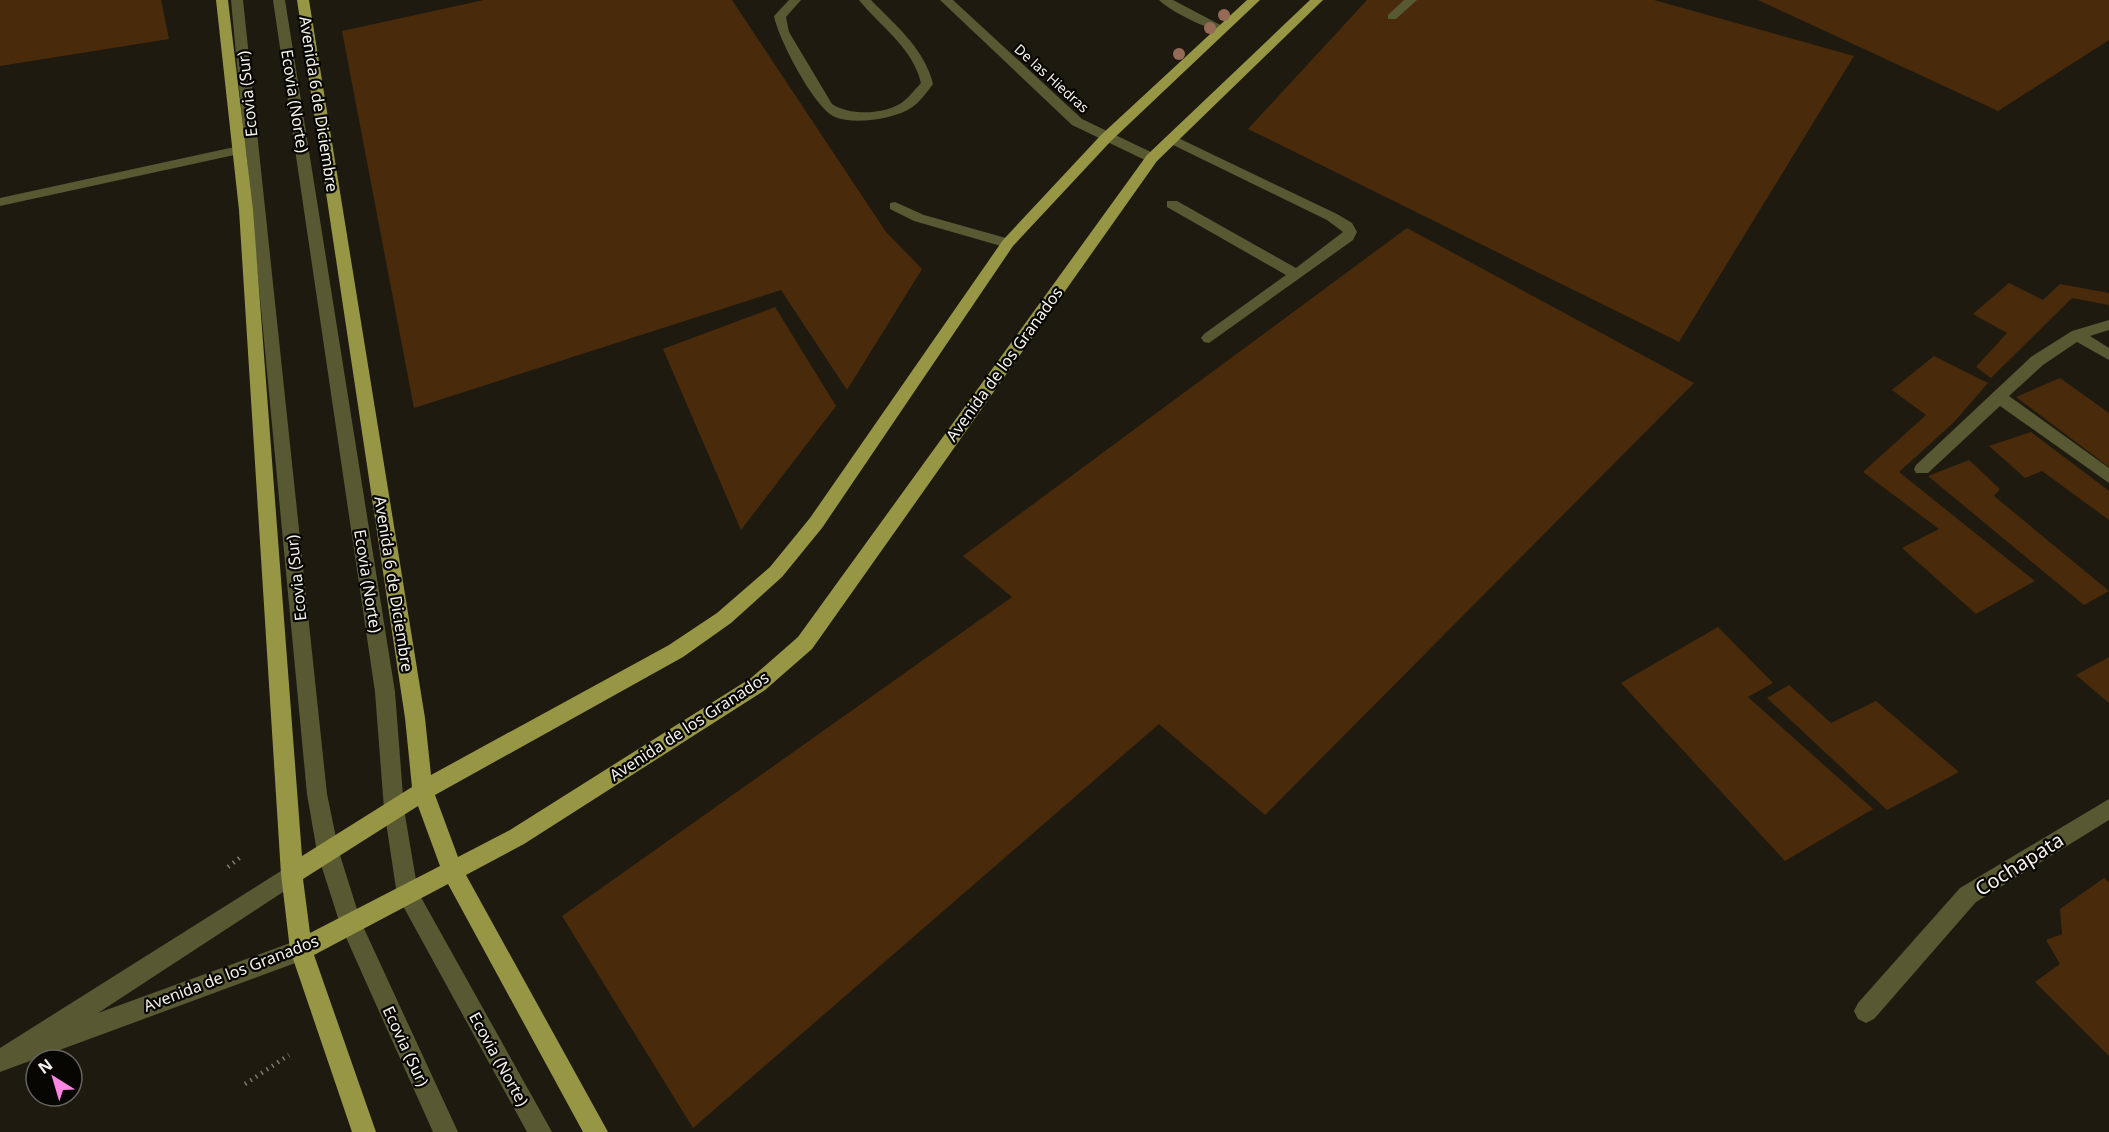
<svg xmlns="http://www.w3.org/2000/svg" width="2109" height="1132" viewBox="0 0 2109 1132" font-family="'Noto Sans',sans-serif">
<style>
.building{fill:#492b0b}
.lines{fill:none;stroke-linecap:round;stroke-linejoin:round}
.path{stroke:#7d7970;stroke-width:4.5;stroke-dasharray:1.5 5;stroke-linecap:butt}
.lane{fill:#585833;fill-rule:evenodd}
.street{fill:#585833;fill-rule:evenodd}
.primary{fill:#979645;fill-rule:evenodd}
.tree{fill:#956b58}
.labels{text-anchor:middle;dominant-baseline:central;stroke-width:4.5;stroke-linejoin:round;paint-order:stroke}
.far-street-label{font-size:14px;fill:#f4f1ea;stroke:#070603}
.street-label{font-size:16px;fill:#f4f1ea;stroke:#070603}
.near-street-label{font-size:20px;fill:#f4f1ea;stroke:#070603}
</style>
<rect width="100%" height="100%" fill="#1f1a10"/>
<!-- building -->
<path class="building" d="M0,0h161l8,39 -169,27z
M484,0h248l154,232 36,37 -75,121 -66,-100 -367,118 -72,-377z
M1367,0h287l200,56 -175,286 -431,-213z
M1758,0h351v40l-111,71z
M1407,228l287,155 -429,432 -106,-91 -466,404 -131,-212 450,-319 -49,-41z
M2009,283l34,17 17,-16 49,9v12l-37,-7 -81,80 -15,-11 31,-34 -34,-19z
M775,307l61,99 -95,124 -78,-181z
M1934,356l54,27 -34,39 -55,50 136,109 -59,33 -74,-66 37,-19 -76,-57 63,-57 -34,-25z
M2060,378l49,35v54l-93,-70z
M2031,432l78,59v29l-67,-49 -17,7 -36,-32z
M1969,460l31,29 -6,7 115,95 -25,14 -156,-129z
M1718,627l55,56 -25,14 125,112 -88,52 -164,-178z
M2109,657v46l-33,-28z
M1789,685l42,38 45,-22 83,71 -72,38 -120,-112z
M2104,878l5,4v174l-74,-74 25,-18 -14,-24 16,-6 -2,-25z"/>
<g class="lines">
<!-- path -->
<path class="path" d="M228,867l14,-11
M245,1084l44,-29"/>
<!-- lane -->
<path class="lane" d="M231,0h12l84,794 12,58 22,70 97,210h-25l-93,-208 -23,-72 -10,-58 -61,-644 -7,4 -239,52v-8l239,-52 6,4z
M273,0h12l110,692 9,117 14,83 134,240h-25l-130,-237 -13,-86 -9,-117z
M789,0h12l-15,17 3,15 43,72c18,12 54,11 72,-3 6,-5 11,-12 17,-18 -8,-35 -40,-56 -62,-83h12c24,25 54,49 62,84 -5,7 -14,19 -22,24 -17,11 -57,17 -76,9 -21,-9 -57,-79 -61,-101z
M1159,0h14l55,29c-9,8 -60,-19 -69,-29z
M1404,0h13l-21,19h-8v-4z
M1172,135l165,79 15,9 5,9 -4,8 -144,103 -5,-1 -3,-4 3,-4 82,-59 -119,-68v-6h10l119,67 47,-36 -16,-12 -160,-78v-6z
M895,202l29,13 89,25 2,3 -7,5 -94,-27 -24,-12v-6z"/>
<!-- street -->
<path class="street" d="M940,0h13l129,119 75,36v6h-10l-75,-36z
M2109,320v10l-19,6 19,12v12l-32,-18 -34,23 -34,31 100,72v15l-109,-77 -72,67h-12l-2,-4 2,-4 115,-108 41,-26z
M2109,799v21l-133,82 -102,117 -8,4 -8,-4 -4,-8 4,-8 102,-115z
M292,864l8,3 3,7 -3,7 -202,132 203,-74 8,3 3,8 -3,8 -309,114v-24z"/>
<!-- primary -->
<path class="primary" d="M216,0h12l25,210 49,646 110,-69 -7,-69 -108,-718h12l116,718 6,57 238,-130 48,-32 53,-46 40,-49 193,-278 98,-105 146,-135h13l-149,141 -98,105 -191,282 -40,49 -51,46 -48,34 -248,138 23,62 52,-27 241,-152 47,-41 349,-482 163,-155h13l-166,161 -345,488 -47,41 -241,154 -58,31 142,257h-25l-135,-248 -134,71 62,177h-24l-62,-182 -9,-76 -42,-664zM418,806l22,60 -130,67 -7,-54z"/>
</g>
<!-- trees -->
<g class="tree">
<circle cx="1224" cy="15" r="6"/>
<circle cx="1210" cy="28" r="6"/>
<circle cx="1179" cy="54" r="6"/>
</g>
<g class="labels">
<!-- far-street labels -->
<g class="far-street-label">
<text transform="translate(1052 78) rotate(42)">De las Hiedras</text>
</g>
<!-- street labels -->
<g class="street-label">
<text transform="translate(247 94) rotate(-96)">Ecovia (Sur)</text>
<text transform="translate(295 101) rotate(81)">Ecovia (Norte)</text>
<text transform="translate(319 104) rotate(81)">Avenida 6 de Diciembre</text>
<text transform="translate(1004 364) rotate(-54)">Avenida de los Granados</text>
<text transform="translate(296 578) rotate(-96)">Ecovia (Sur)</text>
<text transform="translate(368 581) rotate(81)">Ecovia (Norte)</text>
<text transform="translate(394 584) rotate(81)">Avenida 6 de Diciembre</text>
<text transform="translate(689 726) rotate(-33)">Avenida de los Granados</text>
<text transform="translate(231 973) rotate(-21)">Avenida de los Granados</text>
<text transform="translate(406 1046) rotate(65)">Ecovia (Sur)</text>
<text transform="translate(499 1059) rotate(61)">Ecovia (Norte)</text>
</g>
<!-- near-street labels -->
<g class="near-street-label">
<text transform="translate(2019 864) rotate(-32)">Cochapata</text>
</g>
</g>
<!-- north arrow -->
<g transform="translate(54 1078) rotate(323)"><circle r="28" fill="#070603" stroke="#66645f" stroke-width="1.5"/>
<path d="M0-4.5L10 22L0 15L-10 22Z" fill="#fd86e2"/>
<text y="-9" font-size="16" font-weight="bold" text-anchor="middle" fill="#f4f1ea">N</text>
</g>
</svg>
